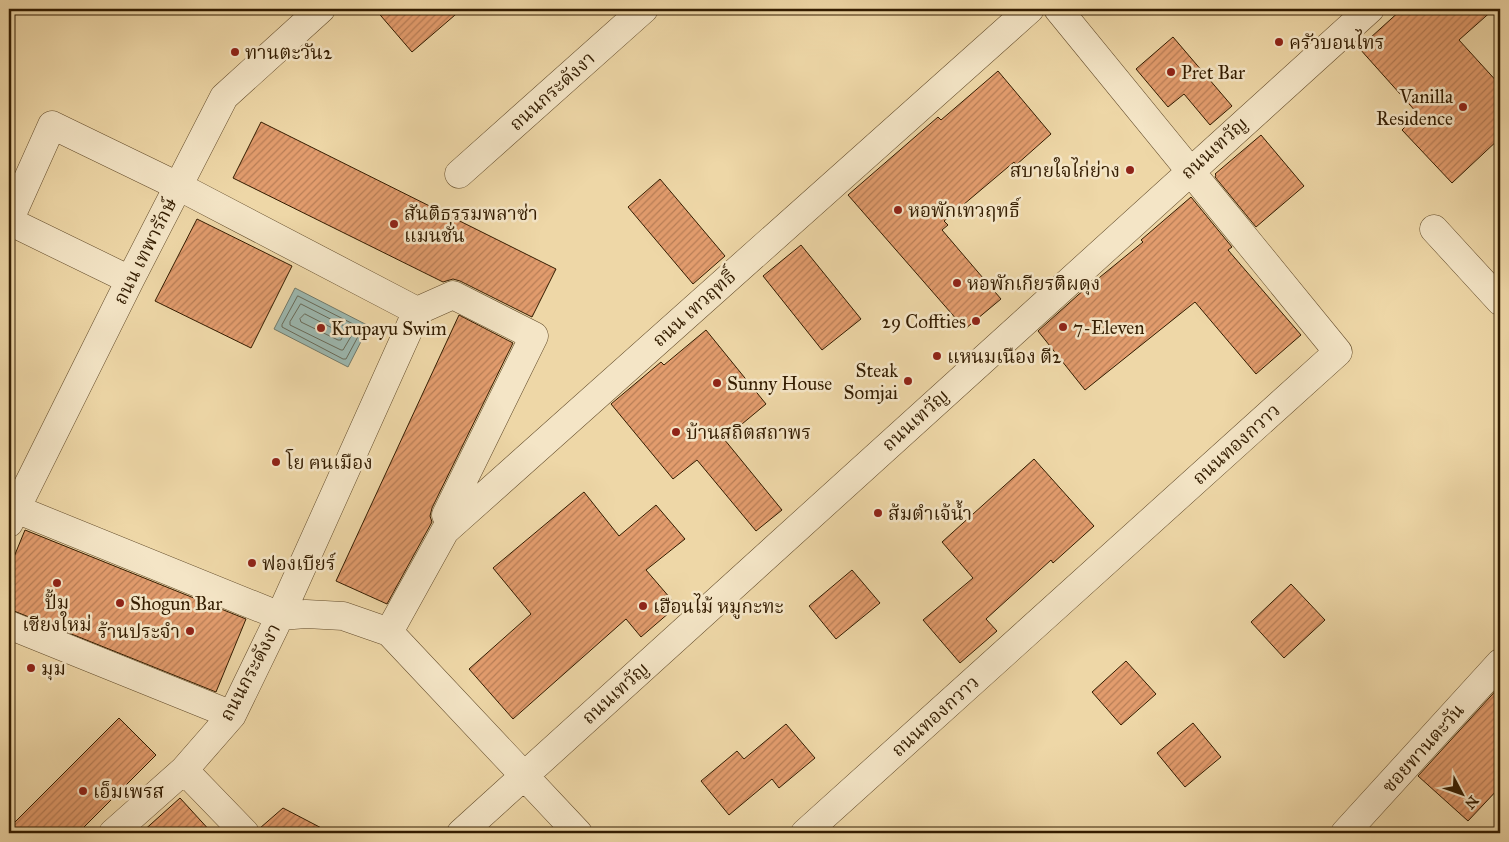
<svg xmlns="http://www.w3.org/2000/svg" width="1509" height="842" viewBox="0 0 1509 842" font-family="'IM FELL Great Primer','Noto Serif Thai',serif">
<style>
.water{fill:#9cb8b0;stroke:#727a6a}
.lines{fill:none;stroke-linecap:round;stroke-linejoin:round}
.shore{stroke:#686a58;stroke-width:1}
.building{fill:url(#building-hatch);stroke:#331c00}
.minor-casing{stroke:#624b2a;stroke-width:29}
.minor{stroke:#f4e5c6;stroke-width:28}
.poi-dot{fill:#8f2418;stroke:#f4e5c6;stroke-width:2}
.labels{text-anchor:middle;dominant-baseline:central;stroke-width:5;stroke-linejoin:round;paint-order:stroke}
.poi-label{font-size:19px;fill:#331c00;stroke:#f4e5c6;text-anchor:start}
.street-label{font-size:19px;fill:#331c00;stroke:#f4e5c6}
</style>
<defs>
<pattern id="building-hatch" width="6" height="6" patternUnits="userSpaceOnUse" patternTransform="scale(1.25)"><rect width="6" height="6" fill="#e29c6d"/><path d="M-1 1l2-2M0 6l6-6M5 7l2-2" fill="none" stroke="#b87e57"/></pattern>
</defs>
<rect width="100%" height="100%" fill="#eed7a7"/>
<filter id="stains"><feTurbulence type="fractalNoise" baseFrequency=".004" numOctaves="4"/><feColorMatrix values="0 0 0 0 .2 0 0 0 0 .09 0 0 0 0 .02 0 0 0 .5 -.17"/></filter>
<radialGradient id="worn" r=".72"><stop offset=".6" stop-color="#630" stop-opacity="0"/><stop offset="1" stop-color="#630" stop-opacity=".3"/></radialGradient>
<!-- water -->
<path class="water" d="M295,288l74,38 -21,41 -74,-38z"/>
<g class="lines">
<!-- shore -->
<path class="shore" d="M298,296l63,32v3l-15,28h-3l-61,-32v-2z
M301,304l51,26 1,3 -10,17h-2l-51,-25v-3z
M305,314l37,19 1,2 -2,5h-3l-37,-18 -1,-3z"/>
</g>
<!-- building -->
<path class="building" d="M375,9h87l-50,43z
M1402,9h92l-35,31 41,45v53l-48,45 -50,-53 16,-16 -59,-66z
M1173,37l59,69 -22,19 -26,-31 -16,13 -32,-38z
M998,71l53,63 -35,31 -2,-3 -70,59 4,4 -6,5 59,69 -36,30 -117,-134 90,-78 3,3z
M261,122l295,147 -24,48 -72,-36 -7,-2 -10,3 -210,-104z
M1261,135l43,51 -48,41 -41,-50 1,-2 -1,-1z
M660,179l65,77 -32,28 -65,-77z
M1191,197l41,50 -4,3 73,85 -45,39 -61,-72 -110,88 -47,-59 40,-36 65,-53 -2,-2z
M197,219l95,47 -41,82 -96,-47z
M801,245l60,74 -39,31 -59,-74z
M459,315l54,28 -81,165 -2,8 2,6 -45,82 -51,-23z
M706,330l60,74 -42,35 58,71 -26,21 -59,-71 -24,19 -62,-75 50,-42 3,3z
M1034,459l60,67 -41,37 -2,-3 -65,59 11,12 -37,32 -37,-43 50,-42 -31,-36z
M584,492l35,44 37,-31 29,34 -39,31 31,36 -36,31 -15,-18 -113,100 -44,-50 62,-55 -38,-46z
M25,530l221,89 -30,73 -207,-83v-40z
M852,570l28,33 -44,36 -27,-33z
M1291,584l34,36 -41,38 -33,-36z
M1126,661l30,33 -35,31 -29,-33z
M1500,686v101l-32,34 -50,-45z
M119,718l37,37 -78,78h-69v-5z
M1193,723l28,34 -36,30 -28,-34z
M786,724l29,34 -36,30 -7,-9 -43,36 -28,-34 36,-30 7,8z
M180,798l32,35h-71z
M283,808l48,25h-71v-5z"/>
<g class="lines">
<defs>
<path id="minor" d="M459,174l185,-165
M9,221l43,-96 126,61 239,125 -137,305 -48,99 -48,55 -71,63
M9,221l121,59
M1434,229l66,72
M417,311l36,-16 81,41 -88,179
M16,509l264,107 26,-2 37,2 46,16 189,201
M9,523l121,-243 94,-183 97,-88
M9,625l223,90
M389,632l56,-101 585,-522
M184,770l61,63
M461,833l909,-824
M805,833l533,-481 -280,-343
M1345,833l155,-170"/>
</defs>
<!-- minor casing -->
<use href="#minor" class="minor-casing"/>
<!-- minor -->
<use href="#minor" class="minor"/>
</g>
<!-- markers -->
<g class="poi-dot">
<circle cx="1279" cy="42" r="5"/>
<circle cx="235" cy="52" r="5"/>
<circle cx="1171" cy="72" r="5"/>
<circle cx="1463" cy="107" r="5"/>
<circle cx="1130" cy="170" r="5"/>
<circle cx="898" cy="210" r="5"/>
<circle cx="394" cy="224" r="5"/>
<circle cx="957" cy="283" r="5"/>
<circle cx="976" cy="321" r="5"/>
<circle cx="1063" cy="327" r="5"/>
<circle cx="321" cy="328" r="5"/>
<circle cx="937" cy="356" r="5"/>
<circle cx="908" cy="381" r="5"/>
<circle cx="717" cy="383" r="5"/>
<circle cx="676" cy="432" r="5"/>
<circle cx="276" cy="462" r="5"/>
<circle cx="878" cy="513" r="5"/>
<circle cx="252" cy="563" r="5"/>
<circle cx="57" cy="583" r="5"/>
<circle cx="120" cy="603" r="5"/>
<circle cx="643" cy="606" r="5"/>
<circle cx="190" cy="631" r="5"/>
<circle cx="31" cy="668" r="5"/>
<circle cx="83" cy="791" r="5"/>
</g>
<g class="labels">
<!-- poi labels -->
<g class="poi-label">
<text x="1289" y="42">ครัวบอนไทร</text>
<text x="245" y="52">ทานตะวัน2</text>
<text x="1181" y="72">Pret Bar</text>
<text x="1453" y="96" text-anchor="end">Vanilla<tspan x="1453" dy="22">Residence</tspan></text>
<text x="1120" y="170" text-anchor="end">สบายใจไก่ย่าง</text>
<text x="908" y="210">หอพักเทวฤทธิ์</text>
<text x="404" y="213">สันติธรรมพลาซ่า<tspan x="404" dy="22">แมนชั่น</tspan></text>
<text x="967" y="283">หอพักเกียรติผดุง</text>
<text x="966" y="321" text-anchor="end">29 Coffties</text>
<text x="1073" y="327">7-Eleven</text>
<text x="331" y="328">Krupayu Swim</text>
<text x="947" y="356">แหนมเนือง ตี2</text>
<text x="898" y="370" text-anchor="end">Steak<tspan x="898" dy="22">Somjai</tspan></text>
<text x="727" y="383">Sunny House</text>
<text x="686" y="432">บ้านสถิตสถาพร</text>
<text x="286" y="462">โย ฅนเมือง</text>
<text x="888" y="513">ส้มตำเจ้น้ำ</text>
<text x="262" y="563">ฟองเบียร์</text>
<text x="57" y="602" text-anchor="middle">ปั้ม<tspan x="57" dy="22">เชียงใหม่</tspan></text>
<text x="130" y="603">Shogun Bar</text>
<text x="653" y="606">เฮือนไม้ หมูกะทะ</text>
<text x="180" y="631" text-anchor="end">ร้านประจำ</text>
<text x="41" y="668">มุม</text>
<text x="93" y="791">เอ็มเพรส</text>
</g>
<!-- street labels -->
<g class="street-label">
<text transform="translate(552 91) rotate(-42)">ถนนกระดังงา</text>
<text transform="translate(1214 148) rotate(-42)">ถนนเทวัญ</text>
<text transform="translate(145 251) rotate(-63)">ถนน เทพารักษ์</text>
<text transform="translate(694 308) rotate(-42)">ถนน เทวฤทธิ์</text>
<text transform="translate(915 420) rotate(-42)">ถนนเทวัญ</text>
<text transform="translate(1236 444) rotate(-42)">ถนนทองกวาว</text>
<text transform="translate(250 672) rotate(-62)">ถนนกระดังงา</text>
<text transform="translate(615 693) rotate(-42)">ถนนเทวัญ</text>
<text transform="translate(935 716) rotate(-42)">ถนนทองกวาว</text>
<text transform="translate(1423 748) rotate(-48)">ซอยทานตะวัน</text>
</g>
</g>
<!-- margin -->
<rect width="1509" height="842" fill="none" stroke="#eed7a7" stroke-width="30"/>
<rect x="10" y="10" width="1489" height="822" fill="none" stroke="#331c00" stroke-width="2.5"/>
<rect x="15" y="15" width="1479" height="812" fill="none" stroke="#331c00"/>
<!-- north arrow -->
<g transform="translate(1462 794) rotate(131)" stroke="#f4e5c6" stroke-width="4" paint-order="stroke">
<path d="M0-4L9 19L0 12L-9 19Z" fill="#331c00"/>
<text y="-8" font-size="14" font-weight="bold" text-anchor="middle" fill="#331c00">N</text>
</g>
<rect width="100%" height="100%" filter="url(#stains)"/>
<rect width="100%" height="100%" fill="url(#worn)"/>
</svg>
